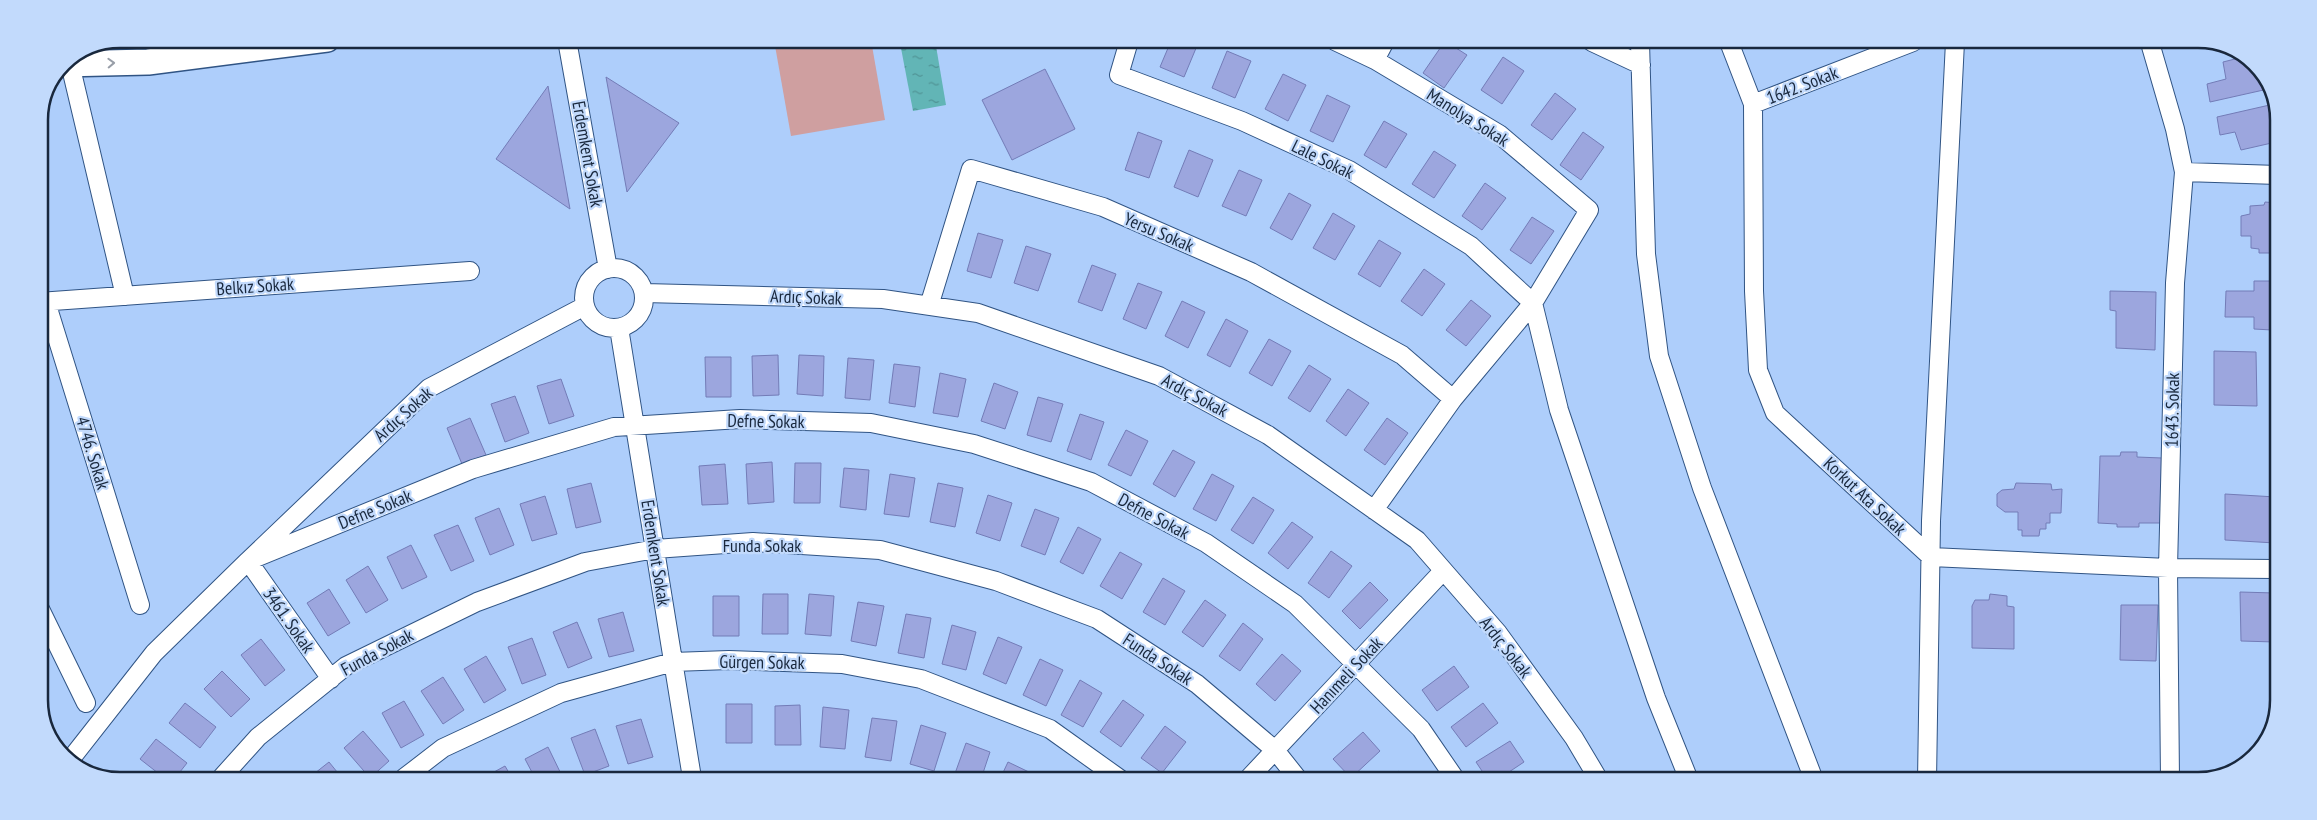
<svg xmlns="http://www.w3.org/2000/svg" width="2317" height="820" viewBox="0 0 2317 820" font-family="'PT Sans Narrow',sans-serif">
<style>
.grass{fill:#cf9fa0}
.water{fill:url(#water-ripples)}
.building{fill:#9ca6de;stroke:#737cb7}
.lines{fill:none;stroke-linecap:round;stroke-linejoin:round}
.street-casing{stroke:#305484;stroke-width:20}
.secondary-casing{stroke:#305484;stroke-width:28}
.street{stroke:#fff;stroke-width:18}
.secondary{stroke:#fff;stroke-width:25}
.oneway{stroke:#989ea8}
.labels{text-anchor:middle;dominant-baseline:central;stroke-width:4.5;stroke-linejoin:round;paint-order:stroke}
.street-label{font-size:18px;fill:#19283d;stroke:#c2dafc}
.rim{fill:none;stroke:#19283d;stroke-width:2.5}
</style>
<defs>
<pattern id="water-ripples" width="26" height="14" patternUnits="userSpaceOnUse" patternTransform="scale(1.25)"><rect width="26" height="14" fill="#62b5b6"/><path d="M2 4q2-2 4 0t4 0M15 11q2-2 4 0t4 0" fill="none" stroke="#509395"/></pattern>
</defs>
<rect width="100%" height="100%" fill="#aecefb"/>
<!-- grass -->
<path class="grass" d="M774,40h97l14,80 -94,16z"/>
<!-- water -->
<path class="water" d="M913,40h22l11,65 -33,6 -13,-68z"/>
<!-- building -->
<path class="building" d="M1171,41h28l-15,36 -24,-10z
M1445,41l22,14 -23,33 -21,-15z
M1227,51l24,10 -16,37 -23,-10z
M1503,57l21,14 -22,33 -21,-14z
M2243,57l18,13 7,19 -58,13 -3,-18 19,-5 -3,-17z
M1045,69l30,60 -63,31 -30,-60z
M1283,74l23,11 -18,36 -23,-12z
M606,77l73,46 -52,69z
M548,86l22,123 -74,-50z
M1555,93l21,16 -24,31 -21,-15z
M1327,95l23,11 -17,36 -23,-11z
M2274,104l4,10v8l-6,2 4,18 -35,8 -6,-18 -15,3 -3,-18z
M1384,121l23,13 -21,34 -22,-13z
M1138,132l24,9 -13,37 -24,-8z
M1583,132l21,15 -23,33 -21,-15z
M1189,150l24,10 -15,37 -24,-10z
M1434,151l22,14 -22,33 -22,-14z
M1239,170l23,10 -16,36 -24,-10z
M1485,183l21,15 -24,32 -20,-14z
M1289,193l22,12 -19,35 -22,-12z
M2265,202l12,1v50h-18v-4l-8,-1v-12h-10v-20l9,-2v-8l14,-1z
M1333,213l22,13 -20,34 -22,-12z
M1532,217l22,14 -23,33 -21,-14z
M978,233l25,7 -12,38 -24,-7z
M1379,240l22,13 -21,34 -22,-13z
M1026,246l25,8 -13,37 -24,-8z
M1092,265l24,9 -14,37 -24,-9z
M1424,269l21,15 -23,32 -21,-15z
M2254,281h19v11h3v24l-4,1v13l-18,-1v-12h-29l1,-26h28z
M1138,283l24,9 -16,37 -23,-10z
M2110,291l46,1 -1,58 -39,-2v-37l-6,-1z
M1471,300l20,16 -25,30 -20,-16z
M1182,301l23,11 -17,36 -23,-12z
M1226,319l22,12 -18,36 -23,-12z
M1269,339l22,12 -19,35 -23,-13z
M2214,351l42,1 1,54 -43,-1z
M778,355l1,40 -26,1 -1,-40z
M799,355l25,1 -1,40 -26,-2z
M705,357h26v40h-25z
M848,358l26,2 -4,40 -25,-2z
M894,364l26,3 -5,40 -26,-4z
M1309,365l22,14 -21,33 -22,-14z
M940,373l26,6 -8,38 -25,-4z
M561,379l13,37 -25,8 -12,-38z
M994,383l24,9 -13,37 -24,-8z
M1348,389l21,14 -23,33 -20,-15z
M515,396l14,37 -24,9 -14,-38z
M1038,397l25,7 -12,38 -24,-7z
M1080,414l24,8 -13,38 -24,-9z
M470,418l16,37 -24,9 -15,-36z
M1387,418l21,15 -23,32 -21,-15z
M1126,430l22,11 -17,35 -23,-11z
M1173,450l22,12 -20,35 -22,-13z
M2121,452h16v5l25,1 -1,65h-22v4h-22v-3l-19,-1 2,-67h20z
M772,462l2,40 -26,2 -2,-40z
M795,463h26l-1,40h-26z
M725,464l3,40 -26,1 -3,-39z
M844,468l25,2 -3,40 -26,-3z
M890,474l25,4 -6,39 -25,-3z
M1212,474l22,12 -18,35 -23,-12z
M591,483l10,39 -25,6 -9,-39z
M938,483l25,5 -8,39 -25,-5z
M2016,483l35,1 1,6 10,-1 -1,24h-11v10h-4v6h-6l-1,7h-17v-6h-4v-18h-13l-8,-6v-12l5,-4 12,-1z
M2225,494l51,3 -1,46 -50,-3z
M988,495l24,8 -12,38 -24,-8z
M545,496l12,38 -25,7 -12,-37z
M1253,497l21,13 -21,34 -22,-14z
M499,508l15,37 -24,10 -15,-37z
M1035,509l24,9 -14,37 -24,-9z
M1292,522l21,15 -25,32 -20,-16z
M458,525l16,36 -23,10 -17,-36z
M1078,527l23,12 -18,35 -23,-12z
M411,545l16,32 -25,12 -15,-32z
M1331,551l21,15 -23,32 -21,-15z
M1120,552l22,12 -20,35 -22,-13z
M368,566l20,34 -22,13 -20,-33z
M1163,578l22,13 -20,34 -22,-13z
M1370,582l18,18 -28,29 -18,-18z
M329,589l21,34 -22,13 -21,-33z
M2240,592l35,1v49l-34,-1z
M763,594h25v40h-26z
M809,594l25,2 -3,40 -26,-2z
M1990,594l17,2v10l7,1v42l-42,-1v-42l3,-6h14z
M713,596h26v40h-26z
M1205,600l21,15 -23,32 -21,-15z
M858,602l26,4 -8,40 -25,-5z
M2121,605h37l-2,56 -36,-1z
M623,612l11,39 -25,6 -11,-38z
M906,614l25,4 -7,40 -26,-5z
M577,622l15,36 -24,10 -15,-36z
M1243,623l20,16 -23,32 -21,-15z
M952,625l24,7 -10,38 -24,-6z
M998,637l24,10 -16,37 -23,-10z
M532,638l14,37 -24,9 -14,-37z
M261,639l24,31 -20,16 -24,-31z
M1282,654l19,17 -26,30 -19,-17z
M486,656l20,34 -22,13 -20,-34z
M1040,659l23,11 -17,36 -23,-11z
M1454,666l15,21 -32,24 -15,-21z
M222,671l28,28 -19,18 -27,-28z
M443,677l21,33 -21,14 -22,-33z
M1080,680l22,13 -19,34 -22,-12z
M1123,700l21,15 -23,32 -21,-15z
M404,701l20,34 -23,13 -19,-35z
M185,703l31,24 -16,21 -31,-25z
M1483,703l15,20 -32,24 -15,-20z
M726,704h26v39h-26z
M800,705l1,40h-26v-39z
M823,707l26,3 -4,39 -25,-2z
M872,718l25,3 -6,40 -26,-4z
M641,719l12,38 -25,7 -12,-38z
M921,725l25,8 -12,38 -24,-7z
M1165,726l21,16 -24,31 -21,-15z
M595,729l14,37 -24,9 -14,-37z
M363,731l26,30 -19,17 -26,-30z
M1363,732l17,19 -29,27 -18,-19z
M156,739l31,24 -11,14h-13l-23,-18z
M1510,741l14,21 -27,18h-9l-12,-18z
M966,743l24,9 -9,27h-28z
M548,747l15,31h-28l-10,-19z
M329,762l13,16 -32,-1z
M1008,762l23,11 -3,6h-28z
M505,766l7,12h-29z
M1399,771l6,9h-18z"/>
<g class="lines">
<defs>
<path id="street" d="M567,40l41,229
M1129,41l-10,34 123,46 107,49 122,76 62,57 26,107 97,288 33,82
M1335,41l40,19 124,74 90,76 -56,93 -80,96 -79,111
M1592,42l49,23
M1640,42l6,212 13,102 43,132 112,292
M1729,42l24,62 160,-62
M2150,43l25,86 9,43 -9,111 -7,285 2,213
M1375,60l10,-19
M70,64l55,232
M1753,104l1,187 4,79 17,43 156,144 237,11 107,1
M2184,172l94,3
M584 298a30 30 0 1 1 60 0a30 30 0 1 1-60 0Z
M644,293l239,6 95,14 181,63 109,59 149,105 81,93 76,105 25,42
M39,302l431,-31
M46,302l94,303
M929,306l42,-137 132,38 148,65 151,83 51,44
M619,328l73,450
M39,607l47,96
M331,679l-83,-118 181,-173 156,-82
M70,760l84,-107 94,-92 225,-92 141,-42 126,-8 131,4 103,21 117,38 115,61 89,61 126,125 35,51
M222,777l36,-40 88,-71 131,-64 108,-40 70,-13 98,-7 127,8 116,31 101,38 100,65 78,66 23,29
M404,778l39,-30 118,-55 112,-31 56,-2 113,4 79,15 129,50 70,50
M1248,779l195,-208
M1927,781l4,-260 24,-479"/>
<path id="secondary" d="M62,64l86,-2 179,-23"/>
</defs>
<!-- street casing -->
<use href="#street" class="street-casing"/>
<!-- secondary casing -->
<use href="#secondary" class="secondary-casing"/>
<!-- street -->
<use href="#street" class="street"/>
<!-- secondary -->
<use href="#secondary" class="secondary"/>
</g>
<!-- one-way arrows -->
<defs><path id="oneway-chevron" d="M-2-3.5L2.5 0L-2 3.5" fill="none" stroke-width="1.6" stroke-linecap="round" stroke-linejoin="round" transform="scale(1.25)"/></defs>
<use class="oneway" href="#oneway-chevron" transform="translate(111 63) rotate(-2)"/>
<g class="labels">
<!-- street labels -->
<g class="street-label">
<text transform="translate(1802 85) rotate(-21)">1642. Sokak</text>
<text transform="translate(1468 117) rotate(32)">Manolya Sokak</text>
<text transform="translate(588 154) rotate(80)">Erdemkent Sokak</text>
<text transform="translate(1323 159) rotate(26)">Lale Sokak</text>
<text transform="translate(1159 232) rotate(23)">Yersu Sokak</text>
<text transform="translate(255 286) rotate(-4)">Belkız Sokak</text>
<text transform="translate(806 297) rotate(2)">Ardıç Sokak</text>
<text transform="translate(1195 395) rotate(28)">Ardıç Sokak</text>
<text transform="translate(2172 410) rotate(-89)">1643. Sokak</text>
<text transform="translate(403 414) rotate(-42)">Ardıç Sokak</text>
<text transform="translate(766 421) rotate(1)">Defne Sokak</text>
<text transform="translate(93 453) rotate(73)">4746. Sokak</text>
<text transform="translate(1865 496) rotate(43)">Korkut Ata Sokak</text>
<text transform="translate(375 509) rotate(-22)">Defne Sokak</text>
<text transform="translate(1154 516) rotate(28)">Defne Sokak</text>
<text x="762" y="545">Funda Sokak</text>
<text transform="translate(656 553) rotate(81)">Erdemkent Sokak</text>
<text transform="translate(289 620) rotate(55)">3461. Sokak</text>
<text transform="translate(1506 647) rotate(52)">Ardıç Sokak</text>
<text transform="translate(377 652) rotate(-28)">Funda Sokak</text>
<text transform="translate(1158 659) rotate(33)">Funda Sokak</text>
<text transform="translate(762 662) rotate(1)">Gürgen Sokak</text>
<text transform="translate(1346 675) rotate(-47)">Hanımeli Sokak</text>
</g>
</g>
<!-- crop -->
<path d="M0 0H2317V820H0ZM120 48H2198A72 72 0 0 1 2270 120V700A72 72 0 0 1 2198 772H120A72 72 0 0 1 48 700V120A72 72 0 0 1 120 48Z" fill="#c2dafc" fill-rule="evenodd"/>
<path class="rim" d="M120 48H2198A72 72 0 0 1 2270 120V700A72 72 0 0 1 2198 772H120A72 72 0 0 1 48 700V120A72 72 0 0 1 120 48Z"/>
</svg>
